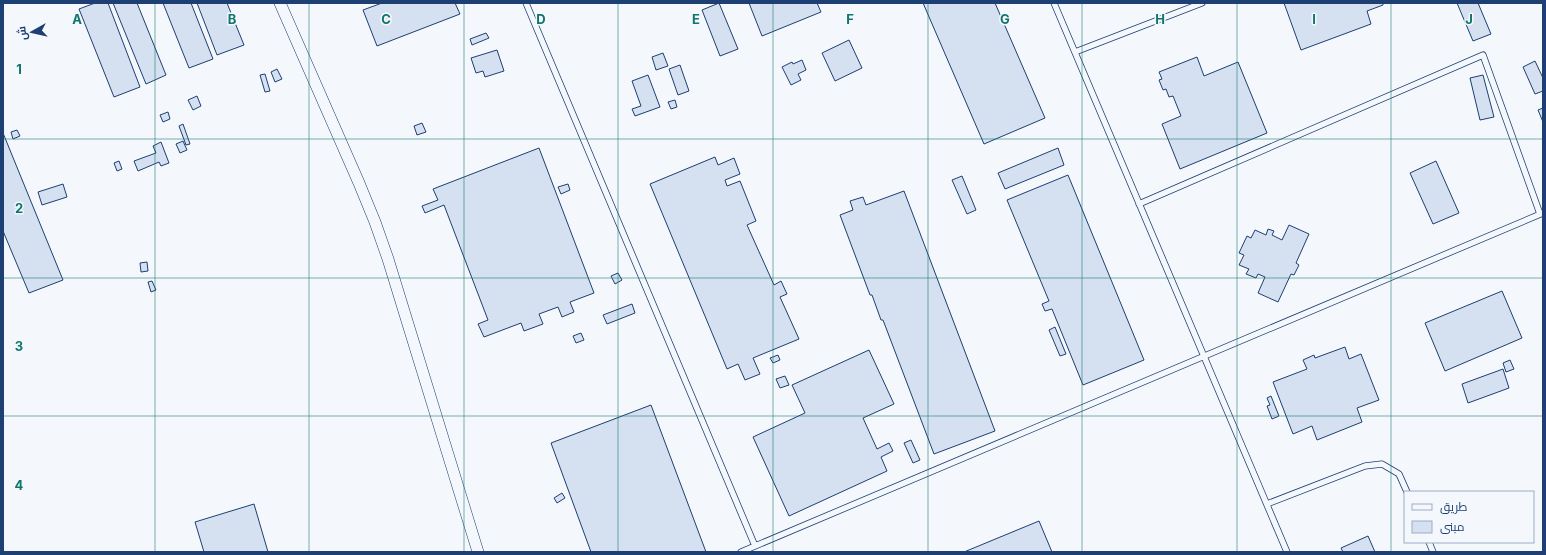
<svg xmlns="http://www.w3.org/2000/svg" width="1546" height="555" viewBox="0 0 1546 555" font-family="Inter,Cairo,sans-serif">
<style>
.building{fill:#d5e0f0;stroke:#1d3f73}
.lines{fill:none;stroke-linecap:round;stroke-linejoin:round}
.service-casing{stroke:#1d3f73;stroke-width:7}
.minor-casing{stroke:#1d3f73;stroke-width:12}
.service{stroke:#f4f7fb;stroke-width:5.5}
.minor{stroke:#f4f7fb;stroke-width:11}
.grid{fill:none;stroke:#0f766e;stroke-width:1;stroke-opacity:0.55}
.grid-label{font-size:13px;text-anchor:middle;font-weight:bold;fill:#0f766e;stroke:#f4f7fb;stroke-width:3;stroke-linejoin:round;paint-order:stroke}
</style>
<rect width="100%" height="100%" fill="#f4f7fb"/>
<!-- building -->
<path class="building" d="M95,3h13l32,84 -26,10 -35,-88z
M113,3h24l29,72 -20,9z
M163,3h28l22,56 -24,9z
M197,3h30l17,42 -27,10z
M382,3h73l5,11 -83,32 -14,-36z
M719,3l19,46 -18,7 -18,-46z
M749,3h68l4,9 -59,24z
M923,3h72l50,115 -61,26z
M1284,3h99v2l-16,6 4,13 -70,26z
M1457,3h21l13,31 -18,7z
M486,33l3,5 -17,7 -2,-6z
M849,40l13,28 -27,13 -13,-28z
M497,50l7,21 -19,6 -2,-6 -7,2 -5,-15z
M663,53l5,13 -12,4 -4,-13z
M1197,57l7,19 34,-14 29,71 -87,36 -18,-45 19,-8 -8,-20 -4,1 -3,-8 -3,1 -4,-10 3,-1 -3,-7z
M802,60l4,10 -8,4 3,6 -10,5 -9,-18 10,-5 1,2z
M1535,61l8,17v13l-8,3 -12,-27z
M680,65l9,26 -11,4 -9,-26z
M277,69l5,10 -7,3 -4,-10z
M265,74l5,17 -5,1 -5,-17z
M648,75l12,32 -25,9 -3,-7 9,-3 -9,-25z
M1483,75l11,42 -14,3 -10,-42z
M197,96l4,10 -8,4 -5,-10z
M675,100l2,7 -6,2 -3,-7z
M1543,108v14l-5,-12z
M168,112l2,7 -7,3 -3,-7z
M422,123l4,9 -9,3 -3,-9z
M183,124l7,20 -4,1 -7,-19z
M17,130l3,6 -7,3 -2,-7z
M3,133l60,147 -34,13 -26,-62z
M183,141l4,9 -7,3 -4,-9z
M161,142l8,21 -8,3 -2,-4 -21,9 -4,-10 22,-8 -3,-7z
M539,148l55,145 -24,9 4,10 -12,5 -4,-10 -19,7 4,10 -19,7 -3,-8 -37,14 -6,-13 10,-4 -44,-115 -19,8 -3,-7 16,-6 -5,-11z
M1058,148l6,17 -59,24 -7,-16z
M715,157l3,8 16,-7 6,16 -15,6 2,6 13,-5 16,40 -9,4 27,60 7,-4 6,13 -7,3 19,42 -46,19 7,16 -15,6 -7,-16 -11,5 -77,-185z
M119,161l3,8 -5,2 -3,-8z
M1436,161l23,52 -26,11 -23,-51z
M1068,175l76,185 -61,25 -31,-76 -7,2 -3,-7 7,-3 -42,-101z
M962,176l14,34 -9,4 -15,-34z
M63,184l4,13 -25,8 -4,-13z
M568,184l2,6 -9,4 -3,-7z
M904,191l91,240 -61,23 -51,-134h-2l-9,-25h-2l-30,-80 13,-5 -3,-9 13,-4 3,8z
M1289,225l20,9 -13,29 3,2 -5,10 -3,-1 -13,28 -20,-9 7,-16 -7,-3 -2,4 -10,-4 3,-5 -10,-4 5,-10 -5,-2 8,-17 4,2 4,-8 11,5 2,-6 6,2 -2,4 10,5z
M147,262l1,9 -7,1 -1,-9z
M618,273l4,7 -7,4 -4,-8z
M152,281l4,9 -5,2 -3,-10z
M1502,291l20,47 -77,33 -20,-48z
M632,304l3,9 -28,11 -4,-9z
M1055,327l11,27 -6,2 -11,-26z
M581,333l3,7 -8,3 -3,-7z
M1345,347l4,12 12,-5 18,46 -22,8 5,14 -45,18 -5,-14 -19,8 -20,-52 34,-13 -4,-9 11,-5 1,3z
M869,350l25,54 -31,14 14,31 12,-6 4,8 -12,6 6,14 -98,45 -36,-79 52,-24 -13,-28z
M778,355l2,5 -7,3 -3,-5z
M1510,360l4,9 -8,3 -3,-9z
M1503,369l6,19 -41,15 -6,-19z
M785,376l4,9 -9,3 -4,-9z
M1271,396l8,20 -7,3 -5,-13 3,-1 -3,-7z
M651,405l55,147h-115l-40,-109z
M911,440l9,20 -7,3 -9,-20z
M562,493l3,5 -8,5 -3,-5z
M254,504l14,48h-64l-9,-30z
M1039,521l13,31h-88z
M1368,536l7,16h-32l-2,-4z"/>
<g class="lines">
<defs>
<path id="service" d="M526,3l229,543
M1054,3l233,549
M1075,52l127,-49
M1139,204l344,-149 57,159
M1267,504l98,-38 17,-2 17,10 8,18
M1429,542l4,10
M741,552l802,-339"/>
<path id="minor" d="M280,3l79,180 16,39 13,37 90,293"/>
</defs>
<!-- service casing -->
<use href="#service" class="service-casing"/>
<!-- minor casing -->
<use href="#minor" class="minor-casing"/>
<!-- service -->
<use href="#service" class="service"/>
<!-- minor -->
<use href="#minor" class="minor"/>
</g>
<!-- grid -->
<path class="grid" d="M155,3v549M309,3v549M464,3v549M618,3v549M773,3v549M928,3v549M1082,3v549M1237,3v549M1391,3v549M3,139h1540M3,278h1540M3,416h1540"/>
<g class="grid-label">
<text x="77" y="24">A</text>
<text x="232" y="24">B</text>
<text x="386" y="24">C</text>
<text x="541" y="24">D</text>
<text x="696" y="24">E</text>
<text x="850" y="24">F</text>
<text x="1005" y="24">G</text>
<text x="1160" y="24">H</text>
<text x="1314" y="24">I</text>
<text x="1469" y="24">J</text>
<text x="19" y="74">1</text>
<text x="19" y="213">2</text>
<text x="19" y="351">3</text>
<text x="19" y="490">4</text>
</g>
<!-- border -->
<rect width="1546" height="555" fill="none" stroke="#1d3f73" stroke-width="8"/>
<!-- legend -->
<rect x="1404" y="491" width="130" height="52" fill="#f4f7fb" stroke="#9eadc5"/>
<rect x="1412" y="504" width="20" height="6" fill="#f4f7fb" stroke="#9eadc5"/>
<text x="1440" y="511" font-size="12" fill="#1d3f73">طريق</text>
<rect x="1412" y="521" width="20" height="12" fill="#d5e0f0" stroke="#9eadc5"/>
<text x="1440" y="531" font-size="12" fill="#1d3f73">مبنى</text>
<!-- north arrow -->
<g transform="translate(32 32) rotate(262)" stroke="#f4f7fb" stroke-width="3" paint-order="stroke">
<path d="M0-3L7 15L0 10L-7 15Z" fill="#1d3f73"/>
<text y="-6" font-size="11" font-weight="bold" text-anchor="middle" fill="#1d3f73">ش</text>
</g>
</svg>
